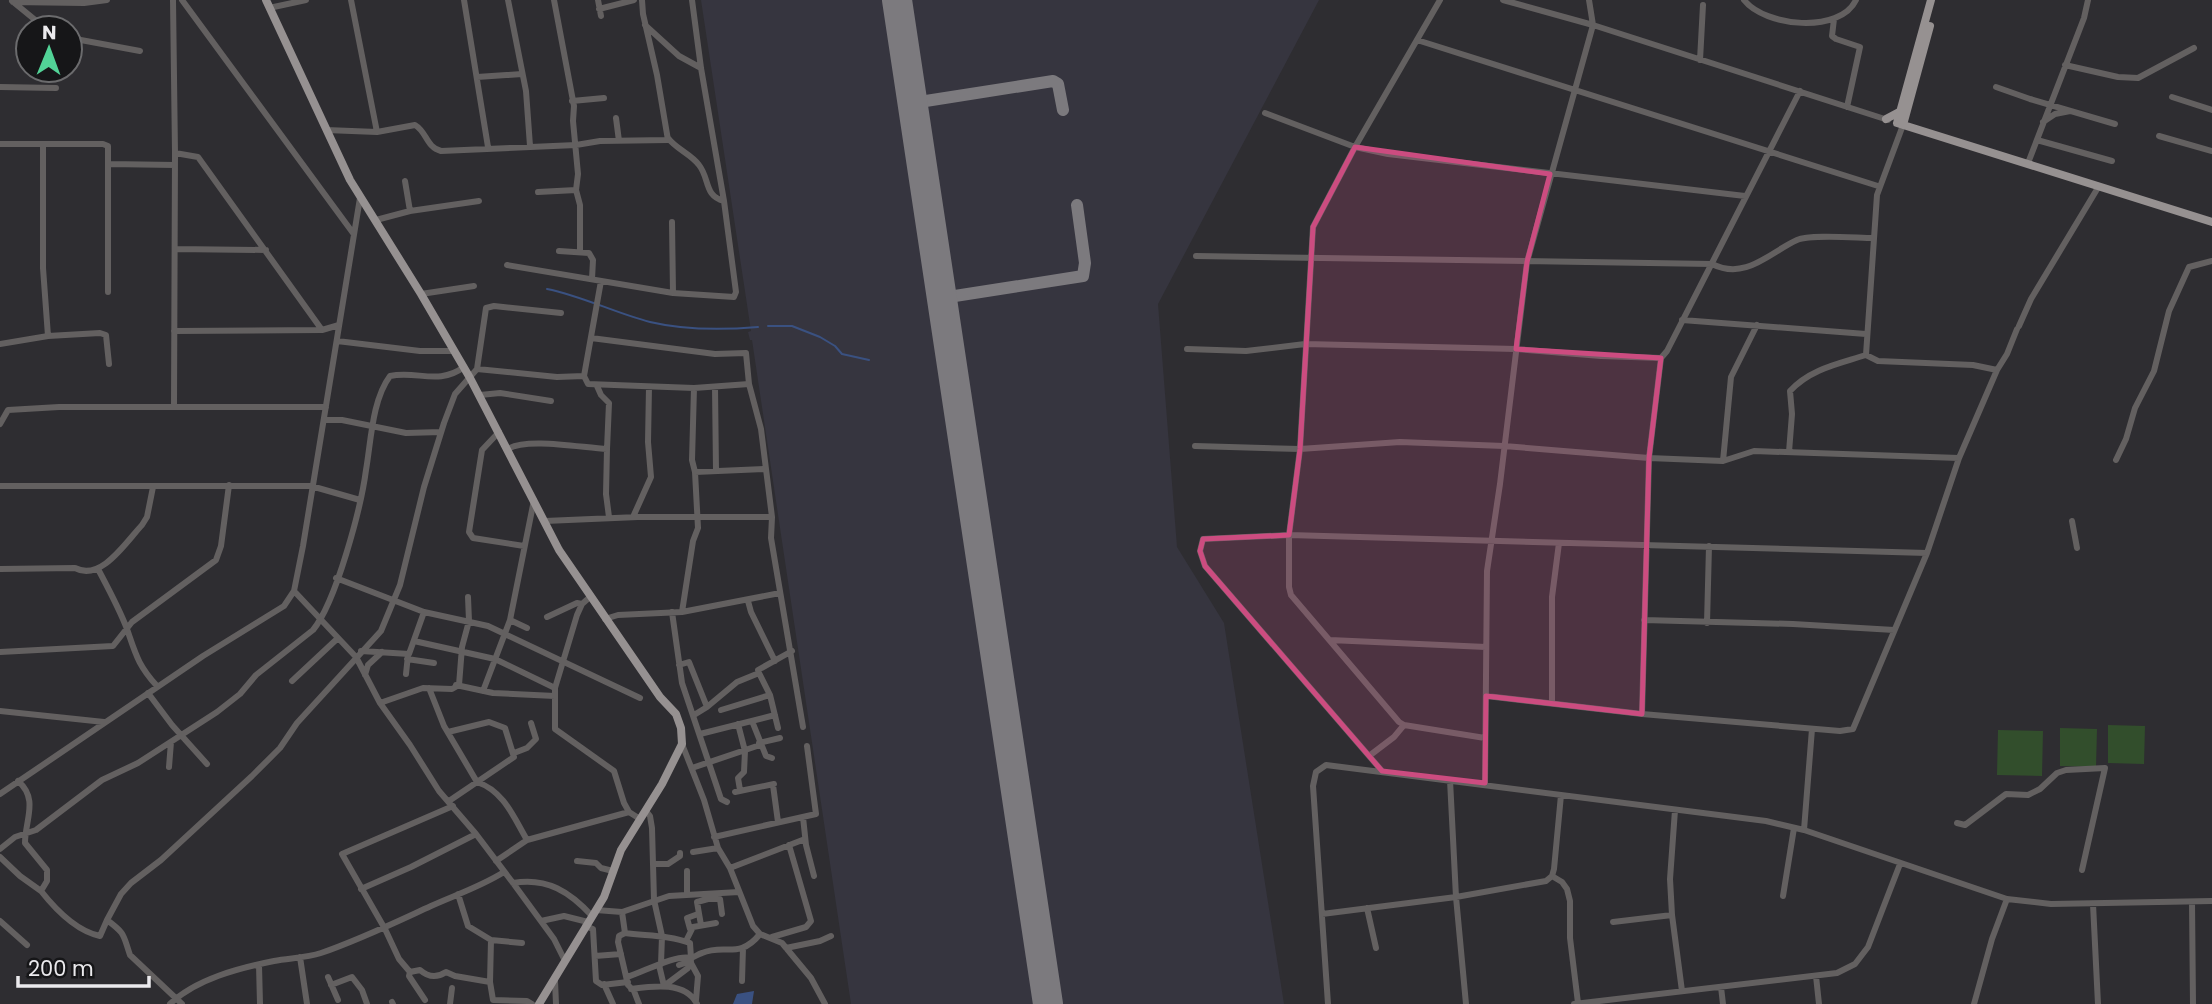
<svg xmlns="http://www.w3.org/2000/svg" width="2212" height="1004" viewBox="0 0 2212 1004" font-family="Poppins,sans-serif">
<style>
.built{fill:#36353f}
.green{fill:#324e2c}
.water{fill:#3a5181}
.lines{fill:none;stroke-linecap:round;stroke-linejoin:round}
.stream{stroke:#3a5181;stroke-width:2}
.taxiway{stroke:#7c7a7e;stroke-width:12}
.runway{stroke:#7c7a7e;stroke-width:30}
.minor{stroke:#636060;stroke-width:6}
.major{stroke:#969191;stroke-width:8}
.marked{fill:#cc4c80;fill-opacity:0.2;stroke:#cc4c80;stroke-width:5;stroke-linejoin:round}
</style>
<rect width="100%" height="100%" fill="#2e2d31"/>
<!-- built -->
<path class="built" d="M701,0h618l-161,304 19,243 47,76 60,381h-433l-99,-664h-2l-2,-8 3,-1z"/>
<!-- green -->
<path class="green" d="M2108,725l37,1 -1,38 -36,-1z
M2060,728l37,1 -1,38 -36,-1z
M1998,730l45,1 -1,45 -45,-1z"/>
<!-- water -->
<path class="water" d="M754,991l-2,13h-19l4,-10z"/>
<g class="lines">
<!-- stream -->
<path class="stream" d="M547,289c35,7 68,24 103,33 34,8 73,8 108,5
M768,326h24l28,11 15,9 7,8 27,6"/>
<!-- taxiway -->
<path class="taxiway" d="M913,103l140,-22 5,3 5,26
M942,298l141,-22 2,-13 -8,-58"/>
<!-- runway -->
<path class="runway" d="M897,0l151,1004"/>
<!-- minor -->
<path class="minor" d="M173,0l2,153 23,4 124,173 17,-5
M182,0l171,233
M351,0l26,132
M464,0l24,147
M508,0l18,91 4,55
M554,0l20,106 -1,15 5,53 -2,16 4,15v47
M598,0l3,16
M1440,0l-85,147 -42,80 -13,222 -11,86v52l2,8 108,127 5,3 81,13
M1503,0l90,25 295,95
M1744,0c21,27 96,34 112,0
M12,1l33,27
M13,2l71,1 23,-3
M269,8l37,-8
M599,9l35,-9
M1834,19l-2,17 4,3 24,8 -13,60
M645,25l34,31 22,12
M70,38l70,13
M1417,40l461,146
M1700,60l3,-55
M2065,65l53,12 20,1 56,-30
M477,77l45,-3
M0,87l56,1
M1996,87l34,12 85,25
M2172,97l40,13
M572,101l32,-3
M1265,113l90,34 33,7 357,42
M616,118l3,23
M2043,122l12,-8 15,-3
M326,130l51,2 38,-7c12,7 11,22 26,26l135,-6 24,-4 68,-1 -11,-65 -14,-61 -1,-14
M2159,136l53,15
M668,138c8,11 23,16 31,27 11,14 5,31 25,36
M2037,140l75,21
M0,144h103l5,2v146
M43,145v123l5,68
M2028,163l56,-145 4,-18
M109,164l66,1
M405,181l5,30
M538,192l38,-2
M376,220l34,-9 69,-10
M672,222l1,71
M175,249l91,1
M559,251l30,2 4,7 -1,19
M1196,256l516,8c34,17 58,-12 85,-24 13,-6 60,-2 76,-2
M507,265l166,28 61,4 2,-5 -12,-91 -23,-133 -9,-68
M601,281l-17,95 4,8 106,4 55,-4
M421,294l53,-8
M1682,320l184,14
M2019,326l12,-27 68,-113
M174,331l148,-1
M591,338l124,16 31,-1 3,31 12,45 11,88 -1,21 32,189
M337,341l83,10h34
M0,344l48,-8 52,-3 6,2 3,29
M1187,349l59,2 59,-7 211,5 85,7 60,2
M477,369l80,8 27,-1
M1997,370l10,-16 10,-25
M715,387l1,84
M480,395l20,-2 51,8
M174,407l1,-254
M324,420h18l64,13 35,-1
M0,424l8,-14 51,-3h267
M499,432l-17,18 -13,82 4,6 51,8
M1195,446l105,3 100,-7 104,4 145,12 74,3 31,-10 205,7
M508,449c19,-12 75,-1 99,0l2,-46 -8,-8 -4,-9
M607,449l-1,45 3,23
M1789,452l3,-38 -2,-23c20,-22 48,-27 76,-36
M2116,460l10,-21 9,-31 19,-37 15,-60 20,-44 23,-6
M1723,461l8,-84 26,-52
M695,472l70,-3
M0,486h311l49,14
M633,517l18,-40 -3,-35 1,-55
M545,521l93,-4h134
M2072,521l5,27
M0,569l75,-1c26,14 51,-26 67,-43l5,-8 6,-30
M98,569c10,19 21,39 29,60 9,26 11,36 30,57
M336,578l88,34 64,14 152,72
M294,591l62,66 24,46 30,42 29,46 37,43 37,49 41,56 11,22
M590,597l-8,7 -5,11 -22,73v41l59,42 10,32 5,9 11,7
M748,601l3,11 24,49
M672,612l10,71 39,116 6,3
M682,612l98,-19
M547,617l30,-14 5,1
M605,619l13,-4 64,-3 11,-71 5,-13 -3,-56 -3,-12 2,-72
M510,620l17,8
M1644,620l149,4 101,6
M1707,623l2,-77
M1330,640l156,7
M414,641l81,18 60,29
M361,651l48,3 15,-42
M0,652l113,-6 19,-24 84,-62 5,-14 8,-61
M407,659l27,4
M679,665l10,-3 18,45
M759,673l11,22
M406,674l2,-19
M365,675l3,-10 14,-13
M292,681l46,-43
M456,685l37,8 62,3
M429,688l15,38 33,56c27,9 37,36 50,58
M483,691l27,-71 24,-120
M148,693l24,32 35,39
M1486,696l156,18 198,17 13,-2 74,-176 32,-95 38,-88 -24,-5 -95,-4 -12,-6 11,-160 26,-70
M380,703l43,-15 29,1 7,-4 3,-38 7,-26 -1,-24
M1552,703v-106l7,-54
M721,710l49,-15 8,33
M0,711l104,11
M1642,714l7,-256 12,-100 6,-7 133,-260
M694,715l13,-8 30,-25 22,-9 -1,-3 34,-19
M752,721l14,35 6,2
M738,724l7,27 -1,21 -6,6 2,12
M448,732l41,-10 16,6 9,29 -65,44
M700,734l75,-19
M759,743l21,-5
M682,744l22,56 14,48 12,20 23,58 7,8 22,9 29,35 14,26
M514,753l13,-5 9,-9 -5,-16
M1369,756l25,-19 10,-12
M169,767l2,-25
M692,768l68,-23
M1382,771l-177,-205 -5,-15 3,-12 86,-4 638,18
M1450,780l6,117 10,107
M18,781c21,18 7,39 7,62l22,27v11l-6,10c15,19 35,40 59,45l7,-16c19,14 16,15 23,35l52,49
M1485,783l2,-212 13,-87 27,-222 66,-237 -4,-25
M773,785l5,37
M735,792l39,-8
M0,794l203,-138 81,-50 10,-15 9,-45 57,-348
M1675,810l-5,69 2,36 10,76
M646,811l4,5 2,12 2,72 8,36 -1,28
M803,817l3,28 8,31
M1957,823l8,2 41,-31 22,1 12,-6 17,-16 9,-3 39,-2 -23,102
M1804,830l8,-101
M714,837l102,-23 -9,-68
M0,849l15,-12 21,-7 66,-50 36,-17 79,-51 23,-18 16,-19 57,-45c23,-28 48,-122 53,-160 5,-28 6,-70 24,-94 27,-6 48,10 74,-9
M693,852l25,-4
M0,857l20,19 21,15
M496,861l31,-21 102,-28
M577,861l19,2 5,5 12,3
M653,864h15l12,-8v-3
M730,868l75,-29
M687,871v24
M1552,876l10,6 5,7 3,12v37l8,65
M513,883c34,-6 57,9 79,33
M361,889l50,-22 65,-33
M458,894l10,32 23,14 31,3
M1783,896l11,-68
M2192,902l1,102
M2093,904l5,100
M1367,908l9,40
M596,910l26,2 47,-16 70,-4
M622,912l3,21c21,3 44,2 65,10l1,15c-16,-4 -47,14 -64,19
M1322,914l134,-17 90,-16 6,-5 2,-7 7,-74
M107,920l14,-26 10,-11 30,-23 91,-84 28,-28 17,-25 84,-92 19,-46 24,-98 20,-64 11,-29 22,-25 9,-61 8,-2 67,7
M0,921l27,24
M541,921l23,-5 24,6
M1613,922l59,-7
M701,925l-4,-23 11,-3h12l2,15
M585,926l8,3 3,52 6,4 26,-3
M690,929l-3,-11 11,-4
M625,933l-6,3 -1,6 10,43 6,6 5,13
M772,937l34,-10 5,-6 -22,-76
M491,940l-1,42 3,18 34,1 5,3
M686,941l7,-14 23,-4
M786,948l34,-7 11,-5
M595,956l26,-2
M300,957l7,47
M691,963l7,13 -2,24
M259,965l1,39
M659,965l5,21 24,-18 3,-10c4,-1 7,-4 11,-5 23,-10 37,7 58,-19
M679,965l12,-4
M410,972l10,-2c8,7 17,8 26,2l9,4 35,6
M1816,976l3,28
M328,977l10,23
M555,981l1,23
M742,981l1,-33
M604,984l9,20
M331,985l21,-8 10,13 5,14
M1721,987l2,17
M631,989c22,-3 54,-8 66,15
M425,1000l-16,-24 1,-4 -11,-13 -14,-30 -43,-75 111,-48
M392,1002l1,2
M170,1004c26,-25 69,-36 104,-43 15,-3 32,-3 47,-8 38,-13 73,-30 110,-47 24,-11 49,-19 73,-34
M450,1004l2,-16
M1328,1004l-15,-218 3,-14 10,-7 440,56 38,9 203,69 44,5 161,-3
M1574,1004l263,-31 18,-9 13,-17 32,-83
M1974,1004l18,-65 15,-40"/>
<!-- major -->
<path class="major" d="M266,0l84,180 71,114 49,84 89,172 101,147 16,17 5,14 1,16 -20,40 -41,66 -17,47 -65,107
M1931,0l-34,123 315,99
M1886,119l15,-8
M1903,125l27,-99"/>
</g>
<!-- marked area -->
<path class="marked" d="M1355,147l195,27 -23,88 -11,87 145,9 -12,100 -7,256 -156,-18 -1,87 -103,-12 -177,-205 -5,-15 3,-12 86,-4 11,-86 13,-222z"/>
<!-- north arrow -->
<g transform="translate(49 49) rotate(1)"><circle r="33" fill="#161618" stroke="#6b6b6d" stroke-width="2"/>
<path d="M0-5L12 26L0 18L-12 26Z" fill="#52d397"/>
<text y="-10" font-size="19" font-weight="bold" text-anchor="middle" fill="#ebeaed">N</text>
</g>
<!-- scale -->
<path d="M18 976v10h131v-10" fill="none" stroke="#ebeaed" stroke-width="3.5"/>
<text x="28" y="976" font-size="21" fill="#ebeaed" stroke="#161618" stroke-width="5" paint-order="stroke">200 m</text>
</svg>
